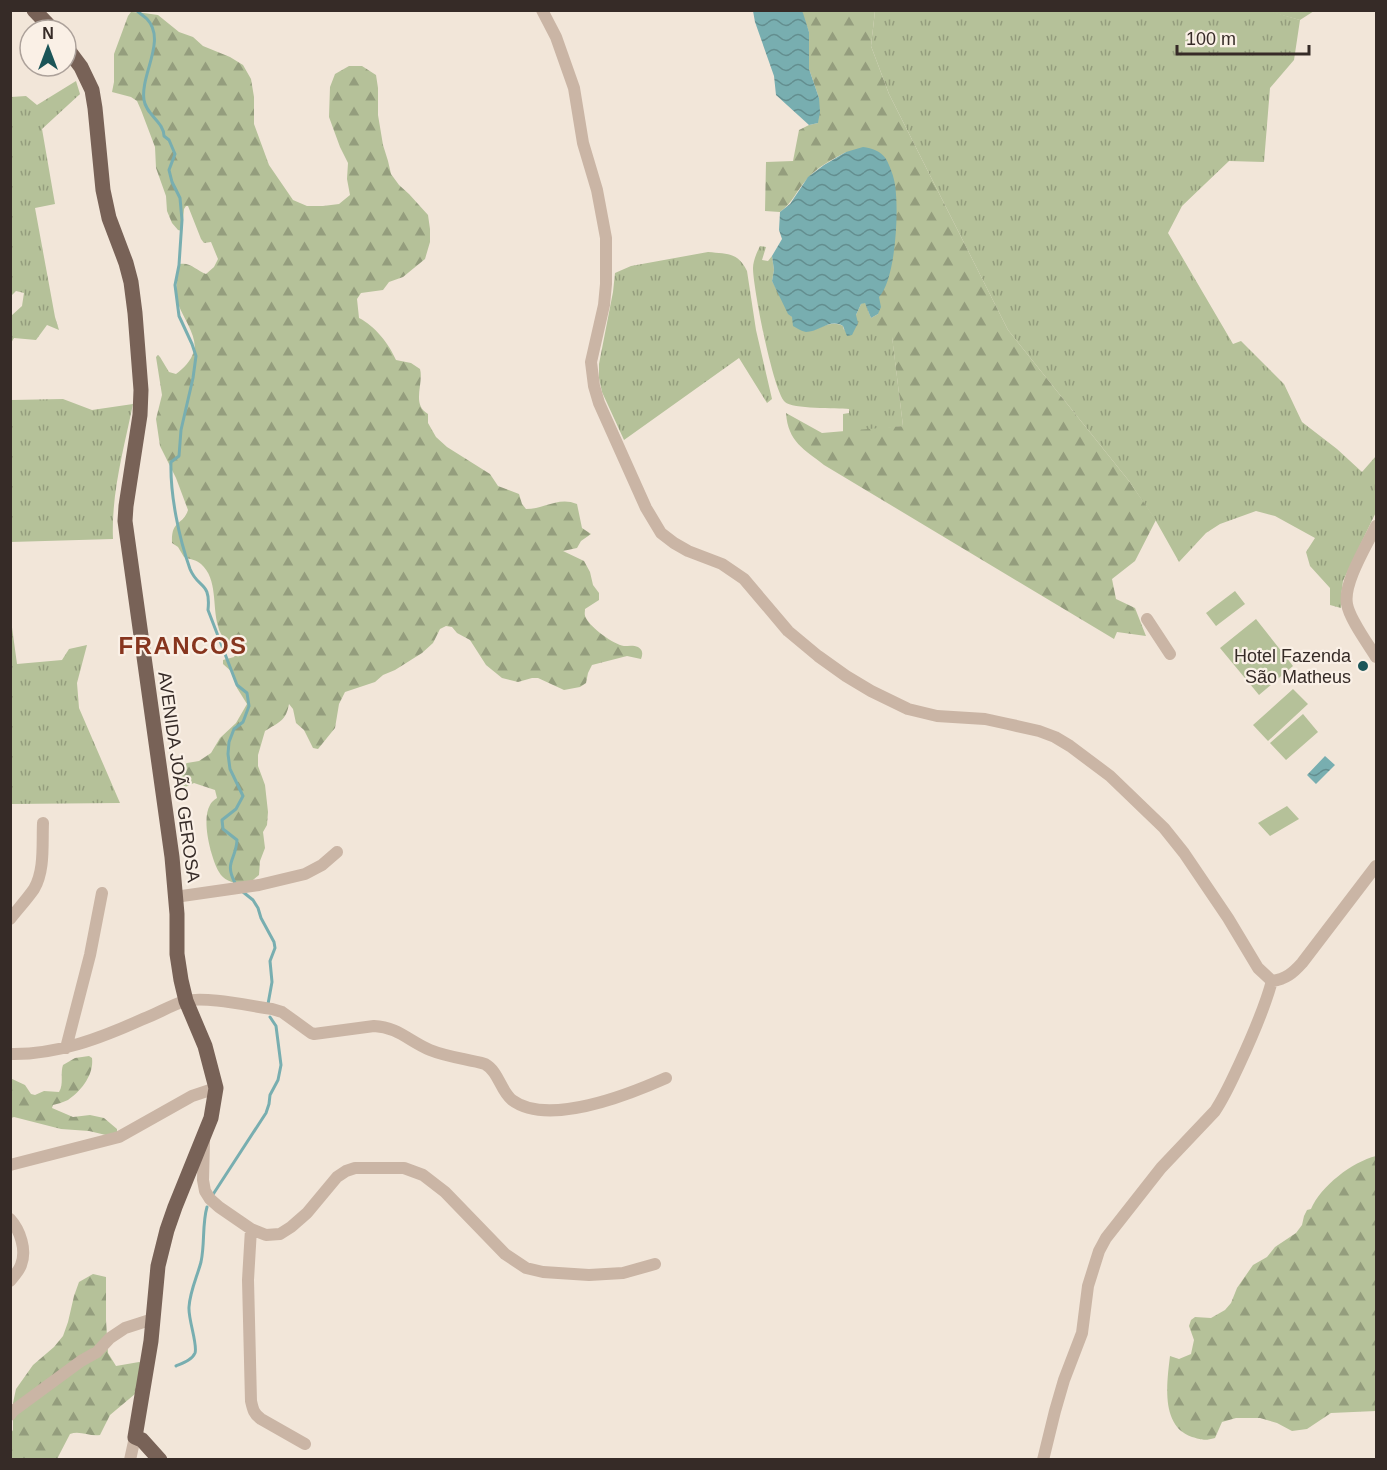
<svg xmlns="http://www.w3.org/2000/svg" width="1387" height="1470" viewBox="0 0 1387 1470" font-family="Helvetica,sans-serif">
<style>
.grass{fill:url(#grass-tufts)}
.forest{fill:url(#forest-firs)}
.pitch{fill:#b5c199}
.water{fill:url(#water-waves)}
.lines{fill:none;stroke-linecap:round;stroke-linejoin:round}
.stream{stroke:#78aeb0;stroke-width:3}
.minor{stroke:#cab5a5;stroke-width:12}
.major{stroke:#786257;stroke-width:15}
.poi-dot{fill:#1b5558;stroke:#faf0e6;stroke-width:2}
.labels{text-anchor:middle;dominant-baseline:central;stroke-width:4.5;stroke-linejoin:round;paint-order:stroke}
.poi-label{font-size:18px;fill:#362b27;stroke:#faf0e6;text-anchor:end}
.street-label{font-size:18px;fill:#362b27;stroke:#faf0e6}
.district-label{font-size:24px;font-weight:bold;letter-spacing:1.5px;fill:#87351e;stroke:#faf0e6}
</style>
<defs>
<pattern id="grass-tufts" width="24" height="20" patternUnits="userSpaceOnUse" patternTransform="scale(1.5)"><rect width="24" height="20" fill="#b5c199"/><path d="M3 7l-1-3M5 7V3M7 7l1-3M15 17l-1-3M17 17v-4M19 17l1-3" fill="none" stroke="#949d7d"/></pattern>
<pattern id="forest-firs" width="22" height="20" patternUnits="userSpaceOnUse" patternTransform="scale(1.5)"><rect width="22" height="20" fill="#b5c199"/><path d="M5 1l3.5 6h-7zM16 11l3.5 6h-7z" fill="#949d7d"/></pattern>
<pattern id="water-waves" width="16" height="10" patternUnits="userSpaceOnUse" patternTransform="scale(1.5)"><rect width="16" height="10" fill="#78aeb0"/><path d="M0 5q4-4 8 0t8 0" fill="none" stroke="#638e8f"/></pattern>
</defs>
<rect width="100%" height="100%" fill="#f2e6d9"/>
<!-- grass -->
<path class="grass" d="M1266,10l34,10 -6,40 -24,28 -6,74 -35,-1 -47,45 -14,27 65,111 8,-3 43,43 18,38 35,27 25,23 14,-16v56l-33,69 -2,16v11l-11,-3v-17l-20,-22 -4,-14 9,-14 -40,-22 -19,-5 -36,13 -14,9 -27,29 -23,-41 -27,-40 -121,-151 -119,-236 -18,-48 4,-35z
M76,81l4,13 -38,35 13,75 -20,4 20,109 4,13 -12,-5 -11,15 -22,-2 -3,5v-27l11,-10 2,-13 -8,-2 -5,5v-199l15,-1 11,9z
M760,246l6,1 -4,13 6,1 4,-5 2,14 -2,11 20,36 19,14c10,-4 22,-11 32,-5l1,4 12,-15 5,-11 4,-2 6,16 21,18 11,90 -60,8v-20l6,-1v-4c-12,-1 -57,0 -64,-7 -12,-11 -32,-115 -32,-134 0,-7 4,-16 7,-22z
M708,252c19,2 30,0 39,19l9,59 16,69 -5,4 -28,-45 -115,82 -22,-48 -3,-14v-14l14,-72 2,-19 16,-7z
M63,399l29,11 41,-6c-9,44 -22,90 -20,135l-102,3v-142z
M11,620l6,44 45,-4 7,-11 18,-4 -10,38 2,25 41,95 -109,1z"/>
<!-- forest -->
<path class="forest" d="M801,11h74l-4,35 18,48 119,236 121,151 27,39 -21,41 -23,18 4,20 19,9 11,28 -29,-4 -3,7 -290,-174c-20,-16 -36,-23 -38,-52l36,20 81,-7 -11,-89 -17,-1 -4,-18 7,-4 1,-17 -33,-145c-13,7 -29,15 -39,27 -11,12 -13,22 -27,33l-15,-1 1,-49 27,-1 6,-31 10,-5 9,-2 1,-25 -10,-29v-37z
M1266,11h48l-14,9z
M131,12l13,1 14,2 21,17 14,5 10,9 27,11 13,8 8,14 3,18v27l15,41 24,35 14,6h16l16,-2 11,-9 -3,-16 1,-16 -8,-16 -11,-30 1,-30 5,-13 14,-8h13l14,9 2,13v27l5,30 5,16 3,13 8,11 10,9 19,21 2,14v13l-5,17 -22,18 -14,5 -6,8 -22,3 -4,6 2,19c16,8 30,26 37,42l15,3 9,6c4,14 -9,36 8,45v9l8,14 11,10 43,27 8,12 21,8 3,10 4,5c18,0 33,-13 51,-5l5,24 9,6 -10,7 -4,7 -14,3 21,10 6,11 3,13 6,8v7l-14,9c0,4 -1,5 1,9 5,10 27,26 38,28 4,0 10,-1 14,1 5,3 5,7 3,12l-14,-3 -35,9 -4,8 -2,10 -6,4 -16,3 -26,-12h-6l-14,4 -16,-4 -16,-13 -16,-25 -13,-7 -5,-6 -6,-1 -6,3 -7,14 -11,10 -27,17 -12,5 -8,7 -30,10 -6,12 -4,24 -17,21 -5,-1 -9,-18 -8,-7 -3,-14 -4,-5c-3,17 -10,18 -24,27l-7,24v11l7,19 3,27 -1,13 -4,7 2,16 -5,13 -1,14c0,0 -6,5 -7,6 -11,5 -27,2 -33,-9 -8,-14 -18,-52 -9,-67 1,-3 4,-5 7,-7l-2,-8 -21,-7 -13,6 -5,-8 6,-15 5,-3 12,-2 12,-8 9,-15 16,-15 11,-19 -10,-16 -5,-16 -9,-8v-4l11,-3 3,-5c-7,-8 -17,-15 -19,-26 -6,-20 0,-47 -17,-62 -4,-4 -12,-5 -17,-7l-6,-10 -6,-4c-1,-24 11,-17 16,-33l-12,-32 -16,-32 -4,-27 6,-24 -6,-38 2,-2 2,2 9,15 7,2c8,-6 15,-13 18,-23 4,-13 -10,-32 -15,-45 -4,-9 -3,-32 1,-42 11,-2 17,7 26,10l8,-7 4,-8 -7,-17 -7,1 -3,-4 -13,-33h-2l-2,3 -2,22 -4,-1 -6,-7 -5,-12 -1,-15 -10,-28 -1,-21 -14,-37 -4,-9 -6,-4 -19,-5 2,-10v-28l14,-38z
M89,1056l3,2c2,17 -11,33 -24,42 -5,2 -10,4 -15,5l-1,3 21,9 17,-2 14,3 13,11v4l-7,3 -21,-5 -28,-2 -47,-12 -3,1 -1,-40 15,7 6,9 4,1 9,-4 15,1c5,-8 1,-18 4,-27l12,-7z
M1376,1156v255l-45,2 -24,16 -15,2 -15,-8 -17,-5h-24l-14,4 -7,16c-10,3 -12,2 -23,-1 -32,-11 -25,-55 -22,-81l9,3 12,-5 3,-14 -5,-14 2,-6 4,-3 16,1 14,-8 6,-7 6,-15 16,-23 14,-8 8,-10 21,-14 6,-8 2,-9 3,-6 4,-1c10,-23 41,-47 65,-53z
M93,1274l13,3v43l2,33 8,13 23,-4 5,2 -9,30 -25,21 -10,20c-10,2 -20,-5 -30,-1l-13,25 -46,1v-27l2,-3v-27l3,-14 17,-24 21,-18 9,-11 5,-14 6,-26 5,-14z"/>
<!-- pitch -->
<path class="pitch" d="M1235,591l10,13 -29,22 -10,-13z
M1256,619l37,47 -34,29 -39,-47z
M1293,689l15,15 -40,37 -15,-16z
M1303,714l15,18 -32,28 -16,-17z
M1287,806l12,13 -29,17 -12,-13z"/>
<!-- water -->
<path class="water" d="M753,11l48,-1 2,3 6,19v37l10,29 1,14 -2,11 -9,2 -33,-30 -2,-19 -19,-54z
M863,147c9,1 18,4 23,12 4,7 8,18 9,26 4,25 1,94 -16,112l2,10 -3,7 -7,4 -6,-15 -4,1 -5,11 2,8 -6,12 -5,1 -4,-10c-13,-8 -24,6 -37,6 -5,-1 -9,-4 -13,-6l-1,-9 -4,-3 -16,-33 2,-11 -2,-14 10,-17 -3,-9 1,-18 10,-8 18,-27 16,-12 22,-13z
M1325,756l10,9 -19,19 -9,-9z"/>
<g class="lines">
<!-- stream -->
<path class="stream" d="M136,10c3,3 8,6 11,9 20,21 -7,56 -3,81 2,15 20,22 20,36l5,4 6,14 -6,16 3,12 8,16 2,22 -3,45 -4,20 4,31 13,28 4,12 -3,22 -12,52 -2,26 -8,6c-1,33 8,76 19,107 8,20 21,12 18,41l29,75 10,8 2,13 -6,16 -9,7 -5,13 -1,12 2,15 13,27 -7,13 -14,11 1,9 14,11c-1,20 -13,22 -2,43
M243,892l10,8 5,8 3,10 13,24 1,6 -5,13 2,21 -4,22
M212,1196l54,-83 3,-9 1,-9 8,-15 3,-15 -5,-39 -6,-9
M176,1366c7,-3 16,-6 19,-13 3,-8 -7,-34 -6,-46 1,-16 8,-30 12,-45 4,-18 1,-38 6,-55"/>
<!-- minor -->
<path class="minor" d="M542,10l14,27 18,51 9,55 14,47 9,48v46l-2,21 -13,57 3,24 5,17 47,105 15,25 13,10 14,8 34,13 22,15 44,52 30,25 28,20 25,15 37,18 29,7 48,3 23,5 31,7 16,6 15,9 40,30 54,52 20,25 44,65 30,50 14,13c14,-2 21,-8 30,-18l74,-97
M1376,526c-9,19 -33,57 -29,78 2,14 21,40 29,53
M1147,619l23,35
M175,897l84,-12 46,-11 17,-9 15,-13
M10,919c8,-10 17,-20 24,-30 11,-19 8,-45 9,-66
M66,1048l24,-93 12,-62
M10,1054c47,1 91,-16 133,-35 14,-5 28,-14 42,-18 21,-5 65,5 87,8l10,3 29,21 3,1 60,-8c24,1 36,16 56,24 17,7 37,9 55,14 14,8 15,26 27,36 36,27 118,-6 154,-22
M204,1141l-1,39 2,11 5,8 9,8 32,22 15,6 14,-1 11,-7 16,-14 30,-36 9,-6 9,-3h49l19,7 22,17 60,62 21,14 17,4 46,3 34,-2 32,-9
M10,1165l109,-28 73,-41 24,-8
M10,1219c10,11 17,31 11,46 -2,6 -7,11 -11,16
M251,1229l-3,51 3,121c2,9 3,13 10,18l44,25
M10,1415l3,-4 68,-50 16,-9 13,-14 15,-10 28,-9
M130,1460l5,-23
M1043,1460l12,-49 9,-31 18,-47 6,-47 11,-35 7,-13 55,-70 54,-57c10,-15 17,-31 24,-46 13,-28 25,-55 33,-84"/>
<!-- major -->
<path class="major" d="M34,10l19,20
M66,47l15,20 11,23 3,18 8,82 6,28 17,45 5,19 4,31 6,77 -1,25 -14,91 -1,15 47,336 5,57v40l4,26 5,21 19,45 11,42 -5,30 -36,89 -8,23 -9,36 -7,75 -16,96 7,3 18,20"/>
</g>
<!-- markers -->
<circle class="poi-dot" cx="1363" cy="666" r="6"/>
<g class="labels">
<!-- poi labels -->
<g class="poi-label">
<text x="1351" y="656">Hotel Fazenda<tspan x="1351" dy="21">São Matheus</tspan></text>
</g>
<!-- street labels -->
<g class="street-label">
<text transform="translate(179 777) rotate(82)">AVENIDA JOÃO GEROSA</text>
</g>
<!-- district labels -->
<g class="district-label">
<text x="183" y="645">FRANCOS</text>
</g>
</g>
<!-- border -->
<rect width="1387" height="1470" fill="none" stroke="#362b27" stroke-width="24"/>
<!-- north arrow -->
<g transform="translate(48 48)"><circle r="28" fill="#faf0e6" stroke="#aca19a" stroke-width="1.5"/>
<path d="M0-4.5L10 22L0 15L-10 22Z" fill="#1b5558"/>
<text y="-9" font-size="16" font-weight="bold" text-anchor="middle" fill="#362b27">N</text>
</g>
<!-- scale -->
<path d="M1177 45v9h132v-9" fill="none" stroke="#362b27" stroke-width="3"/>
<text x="1186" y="45" font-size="18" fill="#362b27" stroke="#faf0e6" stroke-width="4.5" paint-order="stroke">100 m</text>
</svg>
